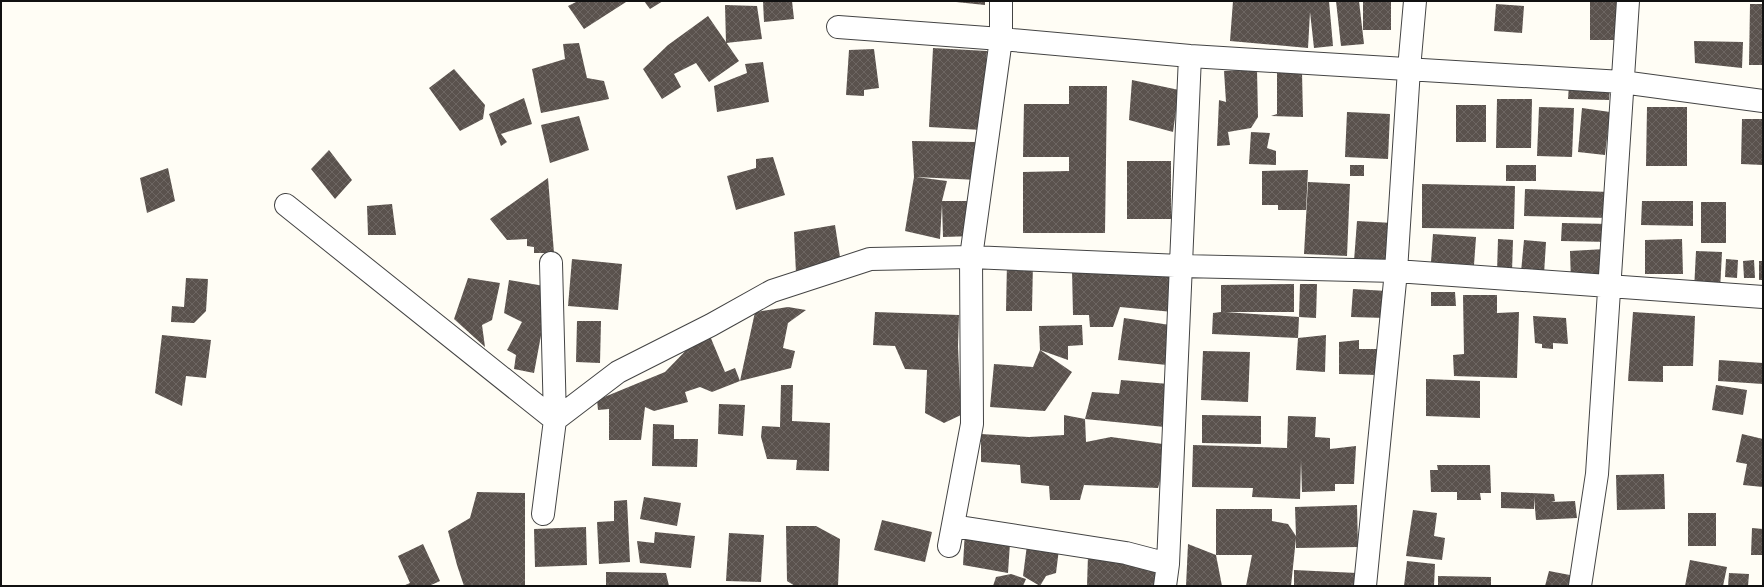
<svg xmlns="http://www.w3.org/2000/svg" width="1764" height="587" viewBox="0 0 1764 587" font-family="'Crimson Pro',serif">
<style>
.building{fill:url(#building-cross-hatch)}
.lines{fill:none;stroke-linecap:round;stroke-linejoin:round}
.minor-casing{stroke:#444;stroke-width:24}
.minor{stroke:#fff;stroke-width:22}
</style>
<defs>
<pattern id="building-cross-hatch" width="8" height="8" patternUnits="userSpaceOnUse"><rect width="8" height="8" fill="#5a524d"/><path d="M0 0l8 8M0 8l8-8" fill="none" stroke="#6d6662"/></pattern>
</defs>
<rect width="100%" height="100%" fill="#fffdf5"/>
<!-- building -->
<path class="building" d="M578,1h47l1,1 -42,27 -16,-23z
M644,1h19l-13,8z
M763,1h29l2,18 -30,3z
M956,1h29v4l-29,-3z
M1233,1h96l4,45 -19,2 -4,-36 -2,36 -78,-7z
M1336,1h23l5,43 -23,2z
M1363,1h28v29h-28z
M1590,2h27v38h-27z
M1496,4l28,2 -2,27 -28,-2z
M1750,4h13v61h-14z
M725,5l32,1 5,33 -36,4z
M708,16l31,45 -30,21 -13,-19 -22,11 7,13 -19,12 -19,-30 25,-24z
M1694,41l49,1 -1,26 -47,-5z
M579,43l8,35 17,3 5,18 -68,14 -9,-44 33,-10 -2,-15z
M933,48l54,3 -5,79 -53,-3z
M874,49l5,39 -15,2v6l-18,-1 3,-45z
M763,62l6,40 -52,10 -3,-26 33,-13 -2,-9z
M454,69l31,36 -2,14 -23,12 -31,-43z
M1257,69l1,48 -7,11 -23,4 2,13 -13,1 2,-46 7,2 -2,-31z
M1277,71l25,1 1,45 -32,-1 6,-2z
M1132,80l47,10 -6,42 -44,-12z
M1569,85l41,1 -1,14 -41,-1z
M1069,86h38l-2,147h-82v-61l46,-1v-14h-46l1,-53h45z
M524,98l8,26 -31,10 6,8 -6,4 -12,-32z
M1497,99h35l-1,49h-35z
M1456,105h30v37h-30z
M1539,107l35,1 -2,49 -35,-1z
M1647,107h40v59h-41z
M1582,108l28,4 -5,43 -27,-3z
M1347,112l43,2 -2,45 -43,-2z
M579,116l10,34 -39,13 -9,-38z
M1742,119h21v46l-22,-1z
M1251,132l19,1 -3,15 9,3v14l-27,-1z
M912,141l64,1 2,38 -62,-3 31,4 -5,20h30l2,35 -31,1 -1,-33 -2,35 -35,-8 9,-54z
M329,150l23,30 -17,19 -24,-30z
M773,157l12,38 -49,15 -9,-34 29,-8v-9z
M1127,161h44v58h-44z
M1350,165h14v11h-14z
M1506,165h30v16h-30z
M168,168l7,33 -28,12 -7,-35z
M1308,170l-2,40h-28v-5h-16v-34z
M548,178l6,75h-20v-6l-7,-1v-7l-20,1 -17,-21z
M1308,182l42,2 -3,72 -43,-2z
M1422,184l93,2 -1,43 -92,-1z
M1525,189l85,3 -1,26 -85,-2z
M1642,201h51v25l-52,-1z
M1701,202h25v41h-25z
M392,204l4,31h-28l-1,-29z
M1357,221l36,2 -1,40 -38,-2z
M1562,223l48,1v18l-49,-1z
M835,225l5,32 -44,16 -2,-41z
M1433,234l43,3 -2,28 -43,-3z
M1498,239l15,1 -1,32h-15z
M1682,239l1,35h-38v-34z
M1524,240l22,2 -2,32 -23,-2z
M1605,249l1,32 -35,1 -1,-31z
M1696,251l26,1 -2,39 -26,-1z
M572,259l50,5 -4,46 -50,-4z
M1726,259l12,1 -1,18 -12,-1z
M1754,260l1,18h-11l-1,-17z
M1759,261h4v19h-4z
M1007,262h26l-1,49h-26z
M1072,270l105,5 -4,37 -53,-5 -7,20h-23l-1,-12h-16z
M186,278l22,1 -2,32 -12,12 -23,-1 1,-16 12,1z
M468,278l32,5 -8,37 -10,5 3,22 -31,-28z
M509,280l41,7 -16,86 -20,-4 2,-14 -9,-5 15,-28 -18,-9z
M1294,284v28h-69l74,5 -1,21 -86,-4 1,-21 8,-1v-27z
M1300,284h17l-1,34 -17,-1z
M1353,289l34,2 -1,27 -35,-1z
M1431,292h24l1,14h-25z
M1463,295h34v18l22,-1 -2,66 -63,-2 -1,-21 11,-1z
M788,307l18,3 -18,13 -5,25 12,3 -4,17 -51,13 15,-69z
M875,312l84,3 -1,31 3,69 -17,8 -19,-10 2,-43 -22,-1 -10,-23 -22,-1z
M1633,312l62,4 -2,50h-30v16l-35,-1z
M1533,316l33,2 2,26 -15,-1v6l-11,-1v-4l-7,-1z
M1124,318l46,7 -3,40 -49,-5z
M577,321h24l-1,42 -24,-1z
M1082,325l1,20 -15,1v14l-28,-10 -1,-24z
M162,335l49,5 -5,38 -20,-2 -4,30 -27,-13z
M1326,335l-1,37 -29,-2 2,-32z
M700,336h10l15,36 10,-4 5,13 -28,11 -12,-5 -15,5 3,10 -34,9 -9,-4 -4,33h-32v-31l-11,1 -1,-10 68,-28z
M1359,340v9h19v26l-39,-1v-32z
M1040,350l32,22 -27,39 -55,-4 4,-43 39,3z
M1203,351l47,1 -2,50 -47,-2z
M1719,360l44,3v21l-45,-3z
M1426,379l54,2v37l-54,-2z
M1121,380l48,4 -4,43 -80,-8 7,-27 27,2z
M781,385h12l-1,36 38,2 -1,48 -33,-1 1,-10 -30,-1 -6,-22 1,-11 18,1z
M1716,385l31,5 -4,25 -31,-5z
M719,404l26,1 -2,31 -25,-2z
M1064,415l21,4 1,23 25,-5 59,8 -12,43 -74,-3 -4,15h-30l-1,-14 -28,-3 -1,-18 -39,-3v-28l48,3 35,-2z
M1202,415l59,1v28l-59,-1z
M1288,416l28,1 -1,20 15,1v11l26,-3 -2,38h-19v7l-33,1 -1,-32 -1,39 -48,-2 1,-9 -61,-1 1,-42 94,3z
M653,424l21,1v14h24l-1,28 -45,-1z
M1742,434l21,5v48l-20,-2 4,-21 -11,-2z
M1437,465h53l1,28h-11l1,7h-24v-8h-26l-1,-22h8z
M1664,474l1,35 -48,1 -1,-35z
M477,492l48,1v93h-61l-7,-21 -9,-34 22,-13z
M1501,492l53,2 1,7 -4,1 24,-1 2,17 -41,2 -2,-23v12l-33,-1z
M644,497l37,6 -4,23 -37,-7z
M627,500l3,62 -31,2 -2,-42 17,-1v-20z
M1357,505l1,42 -62,1v-10l-5,48h-45l6,-31h-36v-46h56v12l16,3 8,12 -1,-29z
M1413,510l24,3 -3,23 11,2 -3,22 -36,-4z
M1688,513h28v33h-28z
M882,520l50,12 -7,30 -51,-12z
M786,526h30l24,13 -2,47h-43l-8,-5z
M586,527l1,38 -52,2 -1,-38z
M1752,528l11,1v26h-12z
M965,530l45,13 -2,30 -45,-8z
M655,532l40,4 -4,32 -51,-5 -3,-22 17,2z
M729,533l35,2 -3,47 -35,-1z
M423,544l17,37 -11,5h-26l7,-3 -12,-27z
M1188,544l28,11 6,31h-36z
M1027,545l32,4 -3,24 -10,3 -6,10 -17,-10z
M1088,555l69,13v18h-70z
M1690,560l37,7 -4,19h-38z
M1407,561l28,3 -1,22h-30z
M1294,570l63,3 -1,13h-62z
M1549,571l26,5 -2,10h-28z
M606,572l60,1 3,13h-63z
M1729,573l20,1 -1,12h-20z
M1011,574l15,5 -3,7h-30l3,-9z
M1438,576l53,1v9h-53z"/>
<g class="lines">
<defs>
<path id="minor" d="M838,27l163,12 189,17 432,26 141,19
M286,205l269,215 -4,-157
M543,514l12,-94 63,-48 93,-47 61,-34 98,-32 101,-2 210,9 215,5 367,26
M953,526l173,27 42,11
M949,546l23,-122 -1,-167 30,-218v-38
M1165,586l3,-22 22,-508
M1365,586l31,-315 13,-202 6,-68
M1580,586l17,-112 31,-473"/>
</defs>
<!-- minor casing -->
<use href="#minor" class="minor-casing"/>
<!-- minor -->
<use href="#minor" class="minor"/>
</g>
<!-- border -->
<rect width="1764" height="587" fill="none" stroke="#111111" stroke-width="4"/>
</svg>
